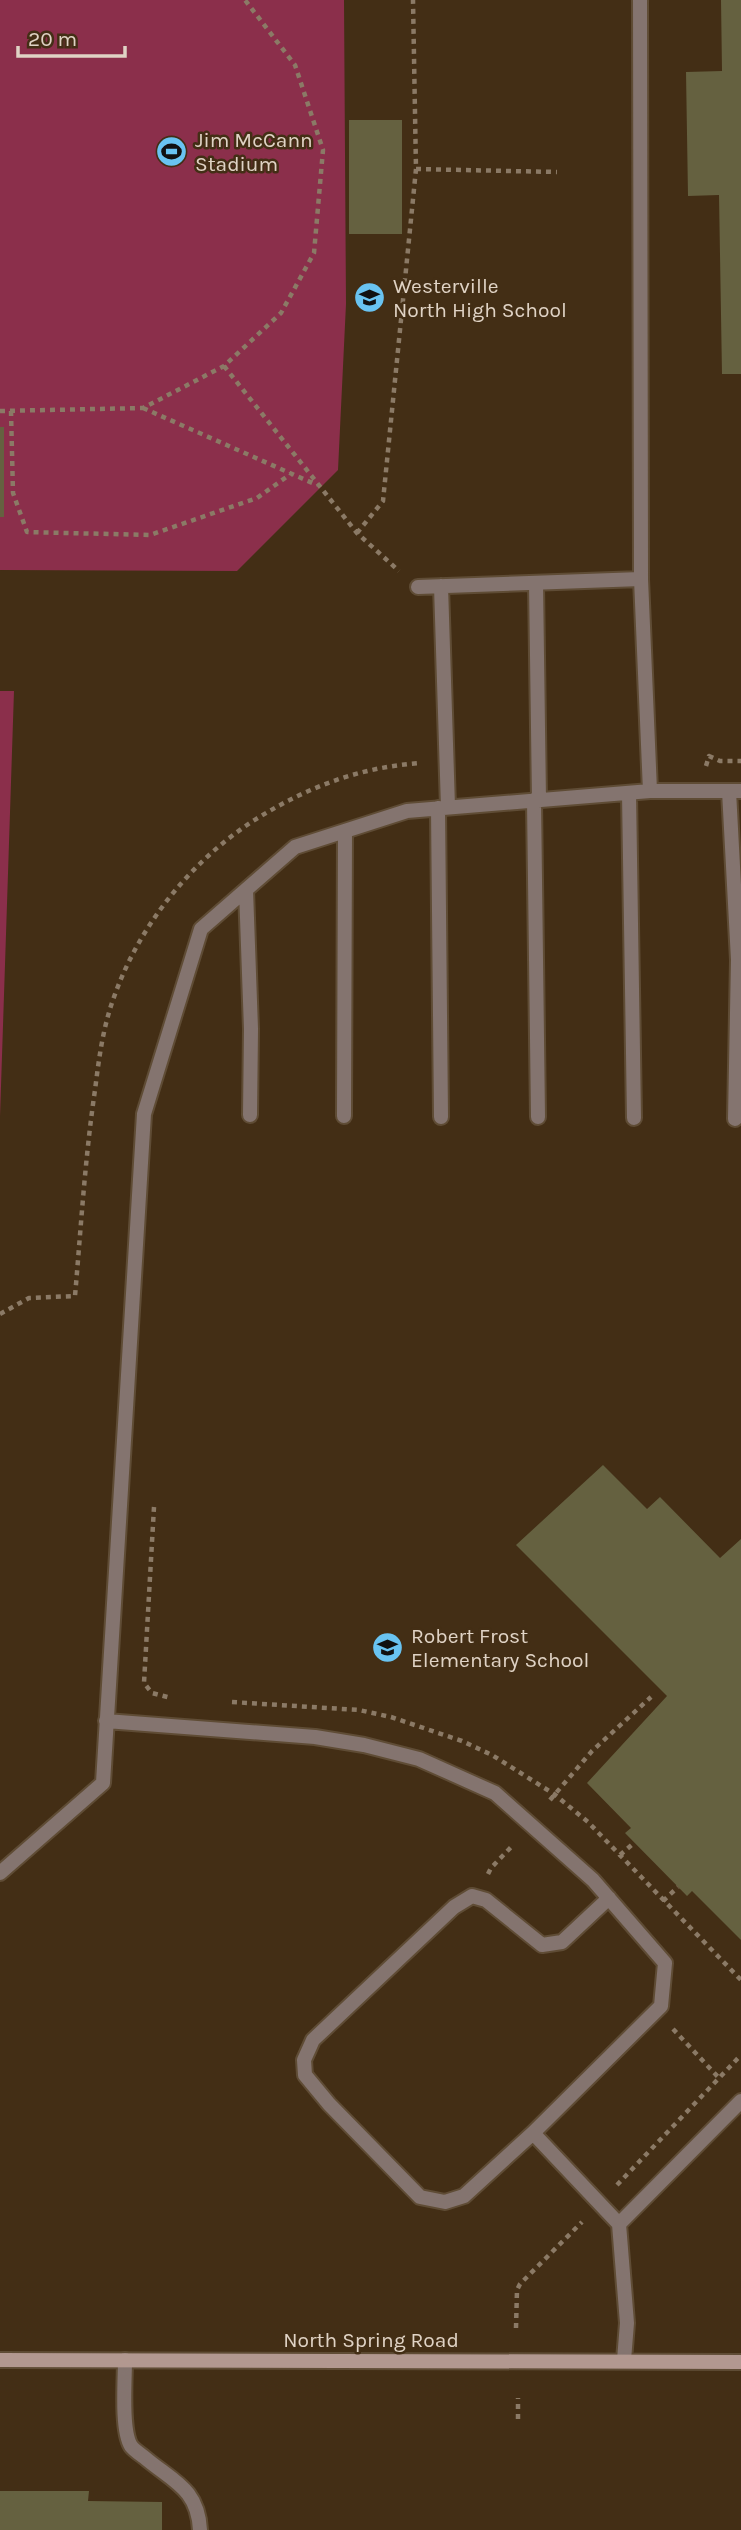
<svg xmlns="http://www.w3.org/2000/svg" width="741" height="2530" viewBox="0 0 741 2530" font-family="Karla,sans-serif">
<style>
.green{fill:#8b2f4b}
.building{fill:#656140}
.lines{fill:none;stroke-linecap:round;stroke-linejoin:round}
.lane-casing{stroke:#5f4c35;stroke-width:18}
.secondary-casing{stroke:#5f4c35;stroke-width:18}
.path{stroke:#8b7a66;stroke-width:4.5;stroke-dasharray:5 5;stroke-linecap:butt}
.lane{stroke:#84746f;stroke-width:14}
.secondary{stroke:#b29890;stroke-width:14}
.labels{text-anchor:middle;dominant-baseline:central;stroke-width:5;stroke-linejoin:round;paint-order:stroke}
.poi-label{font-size:21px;fill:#e0d3c5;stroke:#432e15;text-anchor:start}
.street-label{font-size:21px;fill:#e0d3c5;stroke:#432e15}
</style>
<rect width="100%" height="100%" fill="#432e15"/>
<!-- green -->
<path class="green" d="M0,0h344l2,304 -8,166 -101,101 -237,-1z
M0,691h14l-14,426z"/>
<!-- building -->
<path class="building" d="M721,0h20v374h-19l-3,-179 -31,1 -2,-124 36,-1z
M349,120h53v114h-53z
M0,427h4v90h-4z
M603,1465l44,44 13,-12 60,61 21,-19v401l-49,-49 -5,5 -62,-63 6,-5 -44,-45 80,-87 -151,-151z
M0,2491h89l-1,10 74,1v28h-162z"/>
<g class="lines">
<defs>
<path id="lane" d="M640,0l1,579 9,212
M536,583l3,217
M441,586l7,221
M418,587l223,-8
M729,791l9,169 -3,159
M629,793l5,325
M534,800l4,317
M438,808l3,309
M246,890l5,139 -1,86
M344,1116l1,-285
M106,1721l209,16 49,8 55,14 76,34 98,87 72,83 -4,43 -128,127 86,91
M0,1873l103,-90 41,-669 57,-185 94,-82 112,-36 243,-20h91
M533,2133l-69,63 -19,6 -25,-5 -91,-93 -24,-29 -1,-15 9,-20 141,-133 18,-11 14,4 56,45 20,-3 47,-44
M125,2360c0,20 -4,70 6,86 3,4 9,8 13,11 28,24 54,31 56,73
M624,2360l3,-37 -8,-99 122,-123"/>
<path id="secondary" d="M0,2360l741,2"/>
</defs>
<!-- lane casing -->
<use href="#lane" class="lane-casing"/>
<!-- secondary casing -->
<use href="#secondary" class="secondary-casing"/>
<!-- path -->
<path class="path" d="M416,169l141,3
M224,366l133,167 42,38
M143,408l174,77
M0,411l143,-3 81,-42 57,-53 33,-60 9,-103 -28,-85 -50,-65
M11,411l2,82 14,39 123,3 107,-37 35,-25
M357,533l26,-32 33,-332 -3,-169
M706,766l3,-10 11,5h21
M0,1314l29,-16 46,-2c6,-69 10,-138 20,-206 4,-32 8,-63 19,-93 25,-71 76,-135 139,-176 52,-33 106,-54 168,-58
M154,1507l-10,176 8,10 19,5
M232,1702l127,8 32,7 71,24 30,14 62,39 34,28 153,158
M550,1800l42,-49 59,-54
M620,1855l15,-13
M488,1874l3,-6 23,-24
M663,1901l15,-14
M673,2029l46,49
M617,2185l124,-130
M516,2328l1,-38 3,-6 62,-62
M518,2419v-21"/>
<!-- lane -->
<use href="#lane" class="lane"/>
<!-- secondary -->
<use href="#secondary" class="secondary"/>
</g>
<!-- icons -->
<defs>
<symbol id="stadium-disc" viewBox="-11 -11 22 22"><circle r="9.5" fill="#69c3f1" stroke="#432e15"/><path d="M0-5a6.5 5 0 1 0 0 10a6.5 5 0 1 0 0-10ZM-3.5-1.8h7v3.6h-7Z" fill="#111"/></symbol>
<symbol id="school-disc" viewBox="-11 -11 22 22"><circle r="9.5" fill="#69c3f1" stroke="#432e15"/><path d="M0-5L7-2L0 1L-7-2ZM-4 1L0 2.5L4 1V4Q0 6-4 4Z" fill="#111"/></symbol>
</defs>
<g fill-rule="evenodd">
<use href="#stadium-disc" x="154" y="134" width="35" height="35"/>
<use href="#school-disc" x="352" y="280" width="35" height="35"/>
<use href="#school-disc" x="370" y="1630" width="35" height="35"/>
</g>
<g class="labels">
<!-- poi labels -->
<g class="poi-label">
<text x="195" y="140">Jim McCann<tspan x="195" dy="24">Stadium</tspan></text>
<text x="393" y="286">Westerville<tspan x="393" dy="24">North High School</tspan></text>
<text x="411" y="1636">Robert Frost<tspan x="411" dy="24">Elementary School</tspan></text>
</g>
<!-- street labels -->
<g class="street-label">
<text x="371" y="2340">North Spring Road</text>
</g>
</g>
<!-- scale -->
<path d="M18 46v10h107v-10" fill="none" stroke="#e0d3c5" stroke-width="3.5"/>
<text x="28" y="46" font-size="21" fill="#e0d3c5" stroke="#432e15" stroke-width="5" paint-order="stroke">20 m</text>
</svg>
